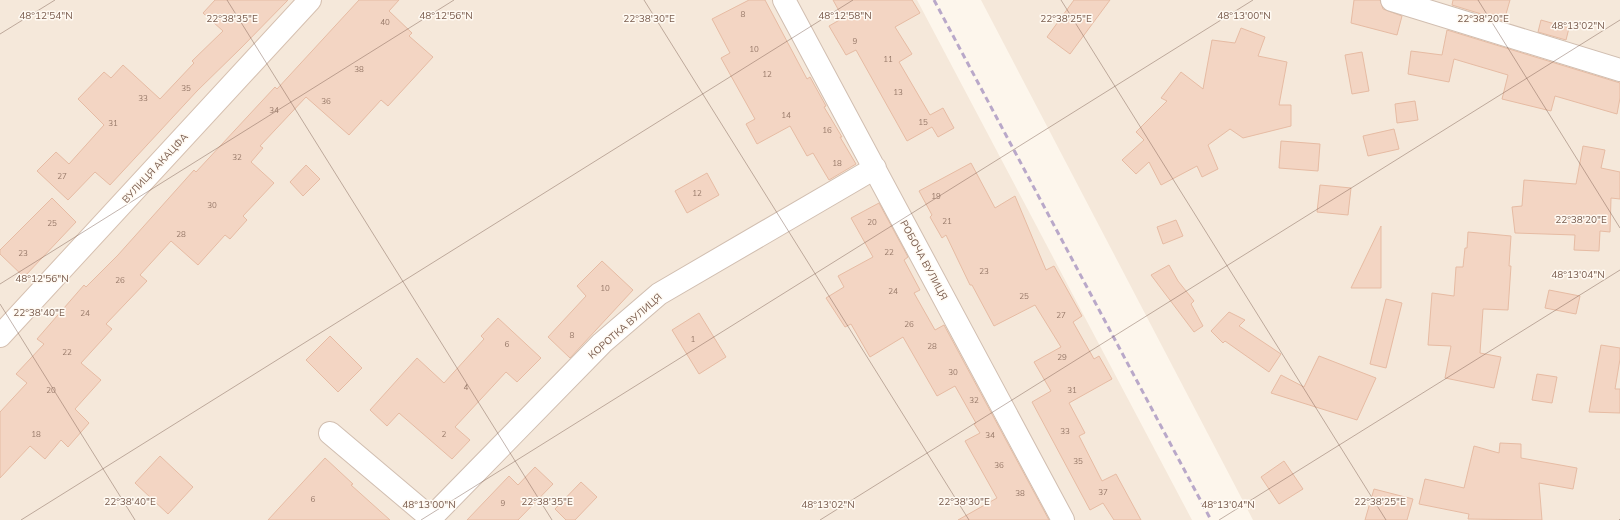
<svg xmlns="http://www.w3.org/2000/svg" width="1620" height="520" viewBox="0 0 1620 520" font-family="Mulish,sans-serif">
<style>
.residential{fill:#f5e8da}
.building{fill:#f3d5c3;stroke:#e6bba3}
.lines{fill:none;stroke-linecap:round;stroke-linejoin:round}
.street-casing{stroke:#d1beb0;stroke-width:24}
.secondary-casing{stroke:#d6c0b0;stroke-width:24}
.street{stroke:#fff;stroke-width:22}
.secondary{stroke:#fff;stroke-width:22}
.rail{stroke:#b9a8c9;stroke-width:3;stroke-dasharray:6 4;stroke-linecap:butt}
.ticks{fill:none;stroke:#7a5c4d;stroke-width:1;stroke-opacity:0.45}
.labels{text-anchor:middle;dominant-baseline:central;stroke-width:3;stroke-linejoin:round;paint-order:stroke}
.number-label{font-size:8px;fill:#987a6a}
.street-label{font-size:10px;fill:#7a5c4d;stroke:#fffaf3}
.ticks-label{font-size:10px;text-anchor:middle;fill:#7a5c4d;stroke:#fffaf3;stroke-width:3;stroke-linejoin:round;paint-order:stroke}
</style>
<rect width="100%" height="100%" fill="#fdf6ec"/>
<!-- residential -->
<path class="residential" d="M0,0h917l275,520h-1192z
M981,0h639v520h-367z"/>
<!-- building -->
<path class="building" d="M215,0h73l-47,48 -44,43 -87,94 -15,-13 -27,28 -31,-29 19,-19 13,12 35,-39 -26,-26 26,-27 7,6 12,-13 37,34 34,-36 -2,-2 31,-30 -20,-18z
M359,0h40l-10,11 23,22 -3,3 24,21 -45,49 -7,-6 -32,35 -43,-38 -46,49 3,2 -12,14 23,21 -31,33 4,4 -17,19 -5,-4 -27,30 -27,-24 -31,34 7,6 -41,43 6,5 -31,34 20,17 -26,29 14,14 -21,24 -7,-7 -16,19 -15,-13 -30,32v-66l27,-29 -11,-9 28,-30 -7,-5 47,-54 2,2 32,-32 76,-85 2,2 79,-85 2,2z
M749,0h16l42,79 3,-2 16,29 -2,1 18,30h-2l16,27 -27,16 -16,-27 -6,3 -17,-30 -33,18 -11,-20 9,-5 -34,-61 9,-5 -18,-34z
M833,0h79l8,13 -25,14 17,27 -13,8 31,53 13,-7 11,20 -16,9 -6,-10 -25,14 -51,-91 -10,5 -17,-29 14,-8z
M1074,0h36l-40,54 -23,-17z
M1354,0h26l3,9 19,7 -5,19 -46,-12z
M1453,0h57l-6,21 -52,-16z
M1541,20l28,8 -3,12 -28,-8z
M1241,28l24,9 -7,19 29,6 -8,43h12v21l-48,12 -13,-9 -22,16 10,24 -16,8 -5,-11 -36,19 -12,-23 -13,12 -14,-14 22,-20 -8,-8 31,-31 -6,-3 20,-26 22,17 9,-49 23,3z
M1447,30l173,53v15l-3,16 -62,-18 -4,15 -49,-12 6,-24 -54,-16 -5,23 -41,-8 3,-23 31,4z
M1362,52l7,39 -17,3 -7,-39z
M1415,101l3,19 -21,3 -2,-19z
M1394,129l5,20 -31,7 -5,-20z
M1281,141l39,3 -2,27 -39,-3z
M1583,146l22,4 -4,18 19,4v27l-9,-1 -1,34 -10,-1 -1,20 -25,-1 1,-15 -60,-2 -3,-26 10,-1 2,-26 52,4z
M971,163l24,45 20,-12 31,74 8,-4 28,50 -9,6 21,37 5,-3 13,23 -43,24 16,30 -6,3 23,45 14,-7 25,46h-27l-11,-17 -13,7 -58,-108 19,-11 -17,-29 27,-15 -26,-42 -41,21 -22,-41h-2l-24,-50 -4,3 -12,-21 2,-2 -13,-24z
M306,165l14,14 -17,17 -13,-14z
M707,173l12,22 -32,18 -12,-22z
M1320,185l31,3 -3,27 -31,-3z
M52,198l24,24 -52,55 -24,-23v-4z
M879,203l29,54 -4,3 16,30 -6,3 21,37 9,-5 105,195h-91l39,-22 -32,-57 15,-8 -6,-9 2,-1 -21,-37 -18,10 -34,-59 -33,20 -19,-33 -6,3 -19,-29 18,-11 -6,-11 35,-19 -22,-39z
M1176,220l7,16 -20,8 -6,-17z
M1381,226v62h-30z
M1468,232l43,4 -2,30h2l-3,44 -25,-1 -3,44 21,4 -7,31 -49,-10 6,-32 -23,-1 4,-52 22,3 2,-29h7l2,-19h2z
M602,261l31,29 -63,68 -22,-21 38,-41 -9,-10z
M1169,265l9,16 16,20 -3,3 12,22 -9,6 -43,-57z
M1549,290l31,6 -4,18 -31,-6z
M1386,299l16,4 -16,65 -16,-4z
M1229,312l16,8 -6,6 42,28 -12,18 -44,-31 -2,2 -12,-12z
M699,313l27,44 -27,17 -27,-44z
M498,318l43,40 -24,24 -11,-10 -51,55 15,13 -18,19 -53,-46 -12,13 -17,-16 47,-52 27,25 40,-44 -3,-3z
M330,336l32,32 -24,24 -32,-32z
M1601,345l19,3v11l-5,30h5v24l-31,-1z
M1319,356l57,22 -19,42 -86,-27 10,-18 23,12z
M1537,374l20,3 -5,26 -20,-3z
M1500,443l21,1v14l56,10 -4,21 -34,-6 3,37 -74,-1 1,-5 -50,-10 6,-25 39,9 10,-42 25,7z
M160,456l33,31 -25,27 -33,-31z
M325,458l28,26 -2,1 39,35h-122z
M1284,461l19,28 -24,15 -18,-27z
M535,467l18,17 -35,36h-51l42,-44 9,9z
M581,482l16,15 -22,23h-9l-11,-11z
M1374,489l39,10 -6,21h-42z"/>
<g class="lines">
<defs>
<path id="street" d="M784,0l279,520
M1392,0l228,70
M330,433l103,87
M431,518l171,-175 57,-49 216,-126"/>
<path id="secondary" d="M0,336l310,-336"/>
</defs>
<!-- street casing -->
<use href="#street" class="street-casing"/>
<!-- secondary casing -->
<use href="#secondary" class="secondary-casing"/>
<!-- street -->
<use href="#street" class="street"/>
<!-- secondary -->
<use href="#secondary" class="secondary"/>
<!-- rail -->
<path class="rail" d="M934,0l277,520"/>
</g>
<!-- ticks -->
<path class="ticks" d="M227,0l325,520M644,0l325,520M1061,0l325,520M1478,0l142,228M0,34l55,-34M0,284l454,-284M0,304l135,216M21,520l832,-520M421,520l832,-520M820,520l800,-500M1219,520l401,-250M1619,520l1,-1"/>
<g class="labels">
<!-- number labels -->
<g class="number-label">
<text x="743" y="14">8</text>
<text x="385" y="22">40</text>
<text x="855" y="41">9</text>
<text x="754" y="49">10</text>
<text x="888" y="59">11</text>
<text x="359" y="69">38</text>
<text x="767" y="74">12</text>
<text x="186" y="88">35</text>
<text x="898" y="92">13</text>
<text x="143" y="98">33</text>
<text x="326" y="101">36</text>
<text x="274" y="110">34</text>
<text x="786" y="115">14</text>
<text x="923" y="122">15</text>
<text x="113" y="123">31</text>
<text x="827" y="130">16</text>
<text x="237" y="157">32</text>
<text x="837" y="163">18</text>
<text x="62" y="176">27</text>
<text x="697" y="193">12</text>
<text x="936" y="196">19</text>
<text x="212" y="205">30</text>
<text x="947" y="221">21</text>
<text x="872" y="222">20</text>
<text x="52" y="223">25</text>
<text x="181" y="234">28</text>
<text x="889" y="252">22</text>
<text x="23" y="253">23</text>
<text x="984" y="271">23</text>
<text x="120" y="280">26</text>
<text x="605" y="288">10</text>
<text x="893" y="291">24</text>
<text x="1024" y="296">25</text>
<text x="85" y="313">24</text>
<text x="1061" y="315">27</text>
<text x="909" y="324">26</text>
<text x="572" y="335">8</text>
<text x="693" y="339">1</text>
<text x="507" y="344">6</text>
<text x="932" y="346">28</text>
<text x="67" y="352">22</text>
<text x="1062" y="357">29</text>
<text x="953" y="372">30</text>
<text x="466" y="387">4</text>
<text x="51" y="390">20</text>
<text x="1072" y="390">31</text>
<text x="974" y="400">32</text>
<text x="1065" y="431">33</text>
<text x="36" y="434">18</text>
<text x="444" y="434">2</text>
<text x="990" y="435">34</text>
<text x="1078" y="461">35</text>
<text x="999" y="465">36</text>
<text x="1103" y="492">37</text>
<text x="1020" y="493">38</text>
<text x="313" y="499">6</text>
<text x="503" y="503">9</text>
</g>
<!-- street labels -->
<g class="street-label">
<text transform="translate(155 168) rotate(-47)">ВУЛИЦЯ АКАЦФА</text>
<text transform="translate(924 260) rotate(62)">РОБОЧА ВУЛИЦЯ</text>
<text transform="translate(625 326) rotate(-41)">КОРОТКА ВУЛИЦЯ</text>
</g>
</g>
<g class="ticks-label">
<text x="46" y="19">48°12'54"N</text>
<text x="446" y="19">48°12'56"N</text>
<text x="845" y="19">48°12'58"N</text>
<text x="1244" y="19">48°13'00"N</text>
<text x="232" y="22">22°38'35"E</text>
<text x="649" y="22">22°38'30"E</text>
<text x="1066" y="22">22°38'25"E</text>
<text x="1483" y="22">22°38'20"E</text>
<text x="1578" y="29">48°13'02"N</text>
<text x="1581" y="223">22°38'20"E</text>
<text x="1578" y="278">48°13'04"N</text>
<text x="42" y="282">48°12'56"N</text>
<text x="39" y="316">22°38'40"E</text>
<text x="130" y="505">22°38'40"E</text>
<text x="547" y="505">22°38'35"E</text>
<text x="964" y="505">22°38'30"E</text>
<text x="1380" y="505">22°38'25"E</text>
<text x="429" y="508">48°13'00"N</text>
<text x="828" y="508">48°13'02"N</text>
<text x="1228" y="508">48°13'04"N</text>
</g>
</svg>
